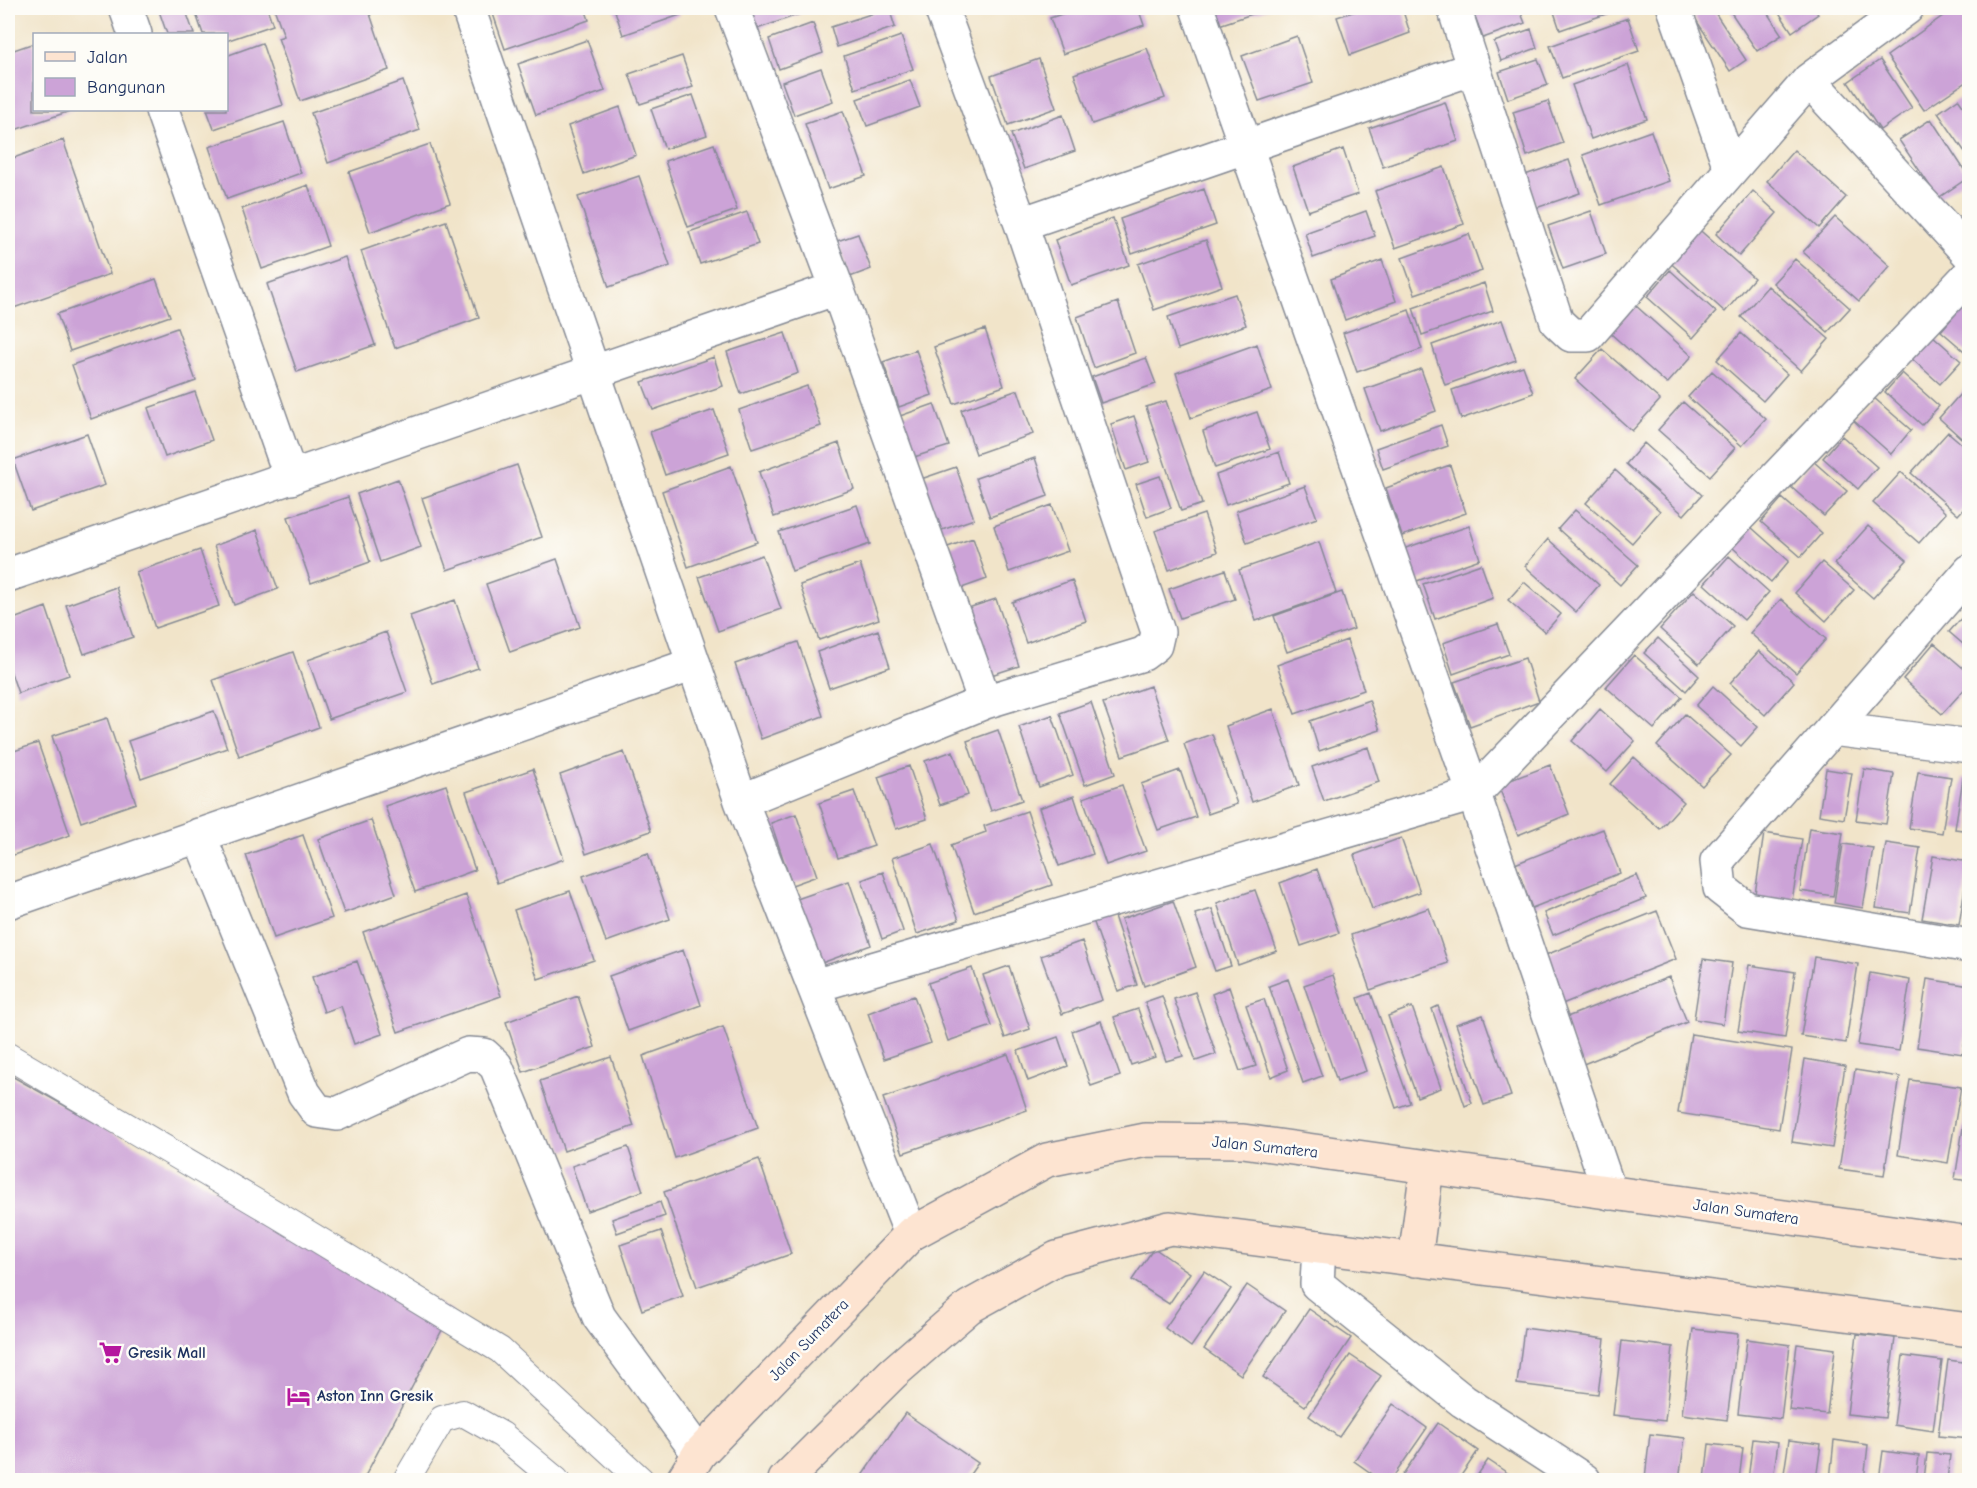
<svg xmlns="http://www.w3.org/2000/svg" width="1977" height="1488" viewBox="0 0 1977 1488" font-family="'Comic Neue',sans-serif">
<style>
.building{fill:#cca3d7}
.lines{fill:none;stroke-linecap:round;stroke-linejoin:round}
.service-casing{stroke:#868a94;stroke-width:28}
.minor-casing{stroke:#868a94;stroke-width:36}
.secondary-casing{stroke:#868a94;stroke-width:36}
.service{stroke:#fff;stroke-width:26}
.minor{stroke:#fff;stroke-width:33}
.secondary{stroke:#fde4d1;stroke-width:33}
.labels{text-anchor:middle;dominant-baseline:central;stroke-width:5;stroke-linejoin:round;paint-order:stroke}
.street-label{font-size:16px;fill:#1b2f5e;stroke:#fdfcf7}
.poi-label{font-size:16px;font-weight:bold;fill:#1b2f5e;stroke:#fdfcf7;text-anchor:start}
</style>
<rect width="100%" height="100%" fill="#fdfcf7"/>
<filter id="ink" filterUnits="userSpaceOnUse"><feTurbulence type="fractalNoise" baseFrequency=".0167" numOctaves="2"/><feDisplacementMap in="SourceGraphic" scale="12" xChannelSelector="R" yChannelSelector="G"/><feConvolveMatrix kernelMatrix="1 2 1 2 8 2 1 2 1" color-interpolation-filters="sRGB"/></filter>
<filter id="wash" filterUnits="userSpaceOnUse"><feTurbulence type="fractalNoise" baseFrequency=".008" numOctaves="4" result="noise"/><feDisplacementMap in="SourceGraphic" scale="24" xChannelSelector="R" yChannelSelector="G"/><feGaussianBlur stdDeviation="1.35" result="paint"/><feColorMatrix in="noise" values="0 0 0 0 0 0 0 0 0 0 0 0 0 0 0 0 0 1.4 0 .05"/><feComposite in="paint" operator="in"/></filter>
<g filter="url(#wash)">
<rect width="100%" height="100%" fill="#f1e4c9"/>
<g id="blocks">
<!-- building -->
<path class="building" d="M158,8h27l9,26h-27z
M194,8h73l6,17 -47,16v-7h-23z
M274,8h94l21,62 -89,31 -22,-63 6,-2z
M491,8h94l4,12 -84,29z
M614,8h63l3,7 -57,20z
M749,8h48l3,6 -43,15z
M889,8l6,19 -58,20 -6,-20z
M1079,8h59l6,17 -81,29 -13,-36z
M1210,8h60l-54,18z
M1365,8h37l8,25 -60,22 -13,-38z
M1472,8h47l6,15 -42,15z
M1557,8h66l-63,22 -7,-21z
M1707,8h5l34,52 -16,11 -36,-54z
M1728,8h36l18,27 -25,16z
M1776,8h37l5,6 -26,18z
M1954,8h16v71l-46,31 -37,-54z
M1628,18l11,33 -77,27 -12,-32z
M813,23l10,30 -44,16 -10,-30z
M1531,29l6,19 -36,13 -7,-19z
M901,36l12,33 -58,20 -11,-33z
M1297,36l16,47 -54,18 -17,-45z
M587,40l18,51 -69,24 -18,-51z
M34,43v67h39l-64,22 -1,-80z
M262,43l21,62 -69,24 -7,-19h19v-54z
M1147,48l18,50 -73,26 -18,-50z
M682,56l11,31 -53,17 -11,-30z
M1039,59l17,49 -48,17 -17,-49z
M1538,59l10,26 -40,14 -9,-27z
M1880,60l32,48 -32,22 -32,-48z
M1628,65l19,54 -56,20 -19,-54z
M821,68l12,33 -39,14 -12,-33z
M910,80l10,27 -53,19 -10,-27z
M403,81l17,49 -92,33 -17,-50z
M693,95l14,40 -42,14 -14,-40z
M1958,99l12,17v33l-5,3 -27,-39z
M1548,101l15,42 -36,13 -14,-44z
M1445,102l13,39 -75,26 -14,-39z
M620,107l16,48 -52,19 -16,-48z
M843,111l23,65 -38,13 -23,-65z
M1063,115l12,36 -51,18 -13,-35z
M1931,119l38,58 -31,21 -39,-58z
M284,122l17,51 -74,26 -18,-52z
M1651,131l18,50 -68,24 -18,-50z
M63,140l47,134 -102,36v-150z
M430,144l20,59 -80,29 -21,-60z
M714,144l23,66 -49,17 -23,-66z
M1343,149l15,45 -50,17 -15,-44z
M1794,150l52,47 -27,31 -52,-47z
M1569,160l11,33 -44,15 -11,-33z
M1444,167l20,57 -69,24 -20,-57z
M639,176l31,90 -61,21 -31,-90z
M308,185l20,61 -66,23 -20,-60z
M1204,189l12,36 -84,29 -12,-35z
M1753,191l24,22 -38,43 -23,-22z
M1366,211l9,25 -62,22 -8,-25z
M1591,211l15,43 -43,15 -15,-43z
M747,212l11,32 -58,20 -11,-32z
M1835,217l55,49 -31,35 -56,-49z
M1113,218l16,47 -58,20 -16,-45z
M446,221l33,97 -84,30 -34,-97z
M1694,225l60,53 -29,34 -60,-54z
M858,234l13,35 -21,8 -13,-36z
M1469,234l13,37 -67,23 -13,-36z
M1206,240l16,46 -68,24 -16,-46z
M345,257l30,88 -78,27 -30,-88z
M1795,259l55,49 -22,24 -55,-49z
M1382,260l14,41 -51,19 -14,-41z
M1670,270l46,42 -23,26 -46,-41z
M156,279l14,37 -100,35 -13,-37z
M1484,283l9,28 -71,24 -9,-27z
M1768,286l61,53 -28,32 -60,-54z
M1235,294l11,31 -68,24 -10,-32z
M1970,297v59l-29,-25z
M1118,302l17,51 -41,15 -17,-51z
M1635,305l57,51 -25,28 -57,-51z
M1409,310l13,39 -65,23 -14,-39z
M1502,320l14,40 -71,25 -13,-40z
M177,328l19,53 -105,38 -19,-54z
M985,329l19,57 -50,18 -20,-57z
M785,333l13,40 -57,21 -14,-42z
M1741,333l46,41 -24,27 -46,-41z
M1932,335l29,26 -21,23 -29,-26z
M1257,344l15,46 -81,28 -15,-45z
M1602,349l58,51 -28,31 -57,-52z
M916,350l16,45 -33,12 -16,-45z
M714,357l9,29 -70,24 -11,-28z
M1146,358l10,26 -55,19 -9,-26z
M1523,366l10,27 -72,26 -9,-29z
M1421,369l15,42 -56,20 -15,-42z
M1712,371l54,48 -24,27 -54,-49z
M1902,373l37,33 -17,19 -37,-33z
M1970,383v63l-31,-28z
M807,386l14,40 -69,23 -13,-39z
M1018,390l15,44 -57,20 -15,-44z
M195,392l17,48 -47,17 -17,-49z
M1873,397l38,33 -20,24 -38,-34z
M1166,401l36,103 -21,7 -35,-104z
M1683,402l52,46 -25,28 -52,-46z
M934,404l15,42 -35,11 -14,-41z
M714,410l15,43 -64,22 -15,-43z
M1257,412l13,37 -55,19 -12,-37z
M1134,416l15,46 -23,8 -15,-46z
M1441,425l7,21 -65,23 -7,-21z
M1948,432l22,19v51l-12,13 -47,-42z
M87,434l18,51 -74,26 -18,-51z
M1842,436l35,31 -19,22 -35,-31z
M839,443l15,46 -80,28 -15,-45z
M1644,443l58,52 -18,20 -58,-51z
M1279,452l10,31 -63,22 -10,-30z
M1035,458l13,38 -58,21 -14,-39z
M1813,461l34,30 -23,25 -33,-29z
M517,465l25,72 -95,33 -25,-72z
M1450,465l16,48 -64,23 -16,-48z
M731,466l26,76 -69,25 -26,-76z
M956,467l18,52 -35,12 -18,-52z
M1615,470l45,41 -28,32 -46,-40z
M1901,472l45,41 -27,30 -46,-40z
M1160,476l11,32 -24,9 -11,-33z
M398,479l23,68 -41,15 -23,-68z
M1305,486l12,32 -70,25 -11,-32z
M348,497l22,65 -59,21 -23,-66z
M1782,498l40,35 -21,24 -40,-35z
M857,505l13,39 -78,27 -13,-39z
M1052,505l16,46 -59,21 -15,-46z
M1575,510l63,55 -18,20 -62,-56z
M1204,514l13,38 -48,18 -14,-39z
M1469,526l11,33 -69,24 -11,-33z
M1868,526l39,34 -34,38 -39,-34z
M1751,527l38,34 -18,21 -38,-34z
M257,530l21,59 -44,16 -20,-59z
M973,538l14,41 -31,11 -14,-41z
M1548,539l51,46 -23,27 -51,-46z
M1319,542l17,51 -80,28 -17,-51z
M200,550l19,56 -64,22 -19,-56z
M762,555l19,54 -63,22 -19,-54z
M1729,556l40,36 -25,28 -40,-36z
M557,559l23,68 -70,25 -24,-68z
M1822,562l32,28 -28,31 -31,-28z
M860,564l19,55 -60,21 -19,-55z
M1481,564l12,34 -58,21 -12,-35z
M1225,570l10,29 -55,19 -11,-29z
M1072,580l14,41 -60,22 -14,-41z
M1524,582l37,32 -16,18 -37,-32z
M116,587l17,50 -49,17 -18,-49z
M1694,591l39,35 -34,38 -39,-35z
M1342,592l12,37 -67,23 -13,-36z
M996,599l23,67 -34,11 -23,-67z
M1781,599l45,40 -30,34 -46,-40z
M455,600l23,68 -45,16 -23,-68z
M46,607l23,68 -51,18 -10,-29v-43z
M1966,613l4,3v34l-21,-18z
M1498,624l11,30 -56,20 -10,-31z
M878,630l12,37 -61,21 -12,-36z
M386,632l21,60 -78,27 -21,-59z
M1658,638l41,38 -13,15 -42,-38z
M1347,640l17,50 -69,24 -18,-49z
M798,642l25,74 -62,23 -26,-75z
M1934,643l36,31v9l-28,31 -39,-35z
M1759,651l35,31 -29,33 -35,-32z
M293,652l26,75 -80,29 -26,-76z
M1634,655l48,42 -28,32 -48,-42z
M1525,658l14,43 -69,25 -16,-44z
M1150,686l19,54 -47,16 -19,-53z
M1713,686l45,41 -17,19 -45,-40z
M1369,700l11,30 -61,21 -9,-30z
M1091,702l24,72 -30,11 -25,-72z
M1273,709l26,76 -47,17 -26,-76z
M1600,709l35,32 -28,31 -35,-31z
M214,711l13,37 -86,30 -13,-37z
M1685,714l46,41 -29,31 -45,-40z
M1052,715l21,60 -34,12 -20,-60z
M107,718l29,85 -55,19 -29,-86z
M998,730l24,70 -31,11 -24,-70z
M1212,734l25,70 -29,10 -24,-70z
M38,743l32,92 -62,22v-104z
M1368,747l11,35 -55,19 -12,-34z
M953,751l15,44 -28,10 -15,-44z
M624,752l27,79 -65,23 -26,-79z
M1634,757l50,45 -24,27 -50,-45z
M1550,765l19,49 -51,21 -20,-50z
M909,766l18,53 -31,10 -18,-52z
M533,769l31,90 -67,24 -31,-91z
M1826,769l26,4 -8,46 -25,-4z
M1864,769l30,5 -8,50 -30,-4z
M1180,770l16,47 -38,13 -17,-46z
M1918,772l33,5 -9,56 -33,-5z
M1963,778l7,1v52l-15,-2z
M446,785l29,85 -60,22 -30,-86z
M1122,785l24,66 -40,14 -23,-67z
M854,791l20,55 -36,12 -19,-55z
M1074,796l19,58 -34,12 -20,-58z
M1027,811l25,74 -78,27 -23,-67 35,-13 -2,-6z
M796,814l21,62 -25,9 -21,-62z
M371,820l25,74 -52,19 -26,-74z
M1809,828l34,5 -10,63 -33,-5z
M1603,829l17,44 -88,35 -17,-44z
M1764,833l38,6 -11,68 -37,-6z
M303,835l29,83 -58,20 -28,-83z
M1401,838l19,54 -48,17 -18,-54z
M1886,843l34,5 -10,65 -34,-5z
M933,844l26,76 -42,14 -25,-76z
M1843,844l30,4 -10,60 -29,-5z
M648,853l22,66 -64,23 -23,-66z
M1933,856l36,6 -10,63 -37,-6z
M1317,869l22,64 -38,13 -21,-63z
M883,872l20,59 -21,8 -20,-59z
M1637,875l9,23 -93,37 -9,-22z
M849,881l22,64 -52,19 -22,-65z
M1255,890l22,61 -39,14 -21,-62z
M570,891l24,69 -56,19 -24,-69z
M466,895l35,101 -103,36 -35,-100z
M1173,901l23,66 -52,19 -23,-67z
M1429,908l19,55 -78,27 -19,-55z
M1212,909l19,57 -16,5 -20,-57z
M1657,911l19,48 -114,45 -19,-48z
M1113,913l24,72 -19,6 -25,-71z
M1082,941l20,59 -40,14 -21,-58z
M683,950l18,55 -73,26 -19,-55z
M1814,957l44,7 -12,79 -45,-7z
M1703,959l29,4 -9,61 -29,-5z
M357,961l25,73 -28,10 -13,-38 -17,6 -12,-35z
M1749,965l46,7 -10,66 -47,-7z
M1009,966l21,63 -25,9 -22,-63z
M972,968l20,58 -44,15 -20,-58z
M1870,973l40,7 -11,71 -41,-6z
M1333,975l33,96 -29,10 -33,-96z
M1669,977l18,45 -106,43 -19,-46z
M1288,979l34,97 -19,7 -34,-97z
M1927,979l43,7v23l-7,45 -46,-7z
M1229,987l27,79 -16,5 -28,-77z
M1195,992l21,62 -20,7 -22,-62z
M1371,993l39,110 -14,5 -38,-110z
M578,996l17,51 -72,25 -17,-50z
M914,996l17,47 -47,16 -16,-46z
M1162,996l21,60 -17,5 -21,-59z
M1264,999l24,71 -17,7 -25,-72z
M1438,1006l34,97 -7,3 -33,-97z
M1412,1007l29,81 -24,9 -29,-81z
M1138,1009l17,48 -24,8 -17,-48z
M1483,1015l28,81 -27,9 -28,-81z
M1101,1021l19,55 -29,10 -19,-55z
M723,1027l35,101 -83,30 -32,-102z
M1691,1034l101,16 -13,79 -101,-16z
M1058,1037l10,29 -40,15 -10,-30z
M1008,1054l19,56 -124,43 -20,-55z
M611,1057l23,69 -70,25 -24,-70z
M1805,1059l40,7 -13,82 -40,-6z
M1855,1070l45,7 -16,98 -45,-6z
M8,1074l270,151 174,86 -89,169h-355z
M1910,1080l51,7 -13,76 -50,-8z
M1968,1096h2v85l-15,-2z
M628,1147l15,44 -56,20 -15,-45z
M759,1159l32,95 -94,33 -33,-95z
M660,1202l5,14 -48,17 -5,-14z
M661,1231l22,65 -41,14 -22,-65z
M1154,1248l36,25 -21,31 -37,-24z
M1204,1271l27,18 -40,58 -26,-19z
M1247,1285l38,26 -44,64 -37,-26z
M1309,1309l42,29 -46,68 -42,-29z
M1524,1328l81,11 -7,55 -81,-10z
M1693,1329l45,5 -11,86 -45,-6z
M1857,1334l38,4 -10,80 -38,-4z
M1747,1339l43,6 -9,74 -43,-5z
M1622,1341l51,6 -8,74 -52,-6z
M1797,1344l38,5 -8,65 -38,-4z
M1350,1355l31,21 -42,61 -30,-21z
M1903,1356l39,5 -9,70 -39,-6z
M1948,1360l22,3v76l-32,-3z
M1393,1404l34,24 -36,52h-10l-27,-19z
M905,1413l73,50 -12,17h-107z
M1438,1423l40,28 -20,29h-59z
M1650,1434l35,4 -6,42 -34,-2z
M1753,1439l25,3 -5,38h-25z
M1789,1440l32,4 -5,36h-33z
M1834,1440l34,5 -4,35h-34z
M1709,1444l34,4 -4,32h-34z
M1883,1451l36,5 -3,24h-37z
M1927,1453l23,2 -3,25h-23z
M1488,1460l30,20h-44z
M1965,1463h5v17h-7z"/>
</g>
</g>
<g filter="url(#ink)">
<use href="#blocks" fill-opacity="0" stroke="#868a94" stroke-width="1.5"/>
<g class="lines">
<defs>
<path id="service" d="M8,1056l268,158 224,136 141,130
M406,1480l36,-61 21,-6 39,22 54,45"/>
<path id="minor" d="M126,8l9,26
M468,8l273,793 170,433
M732,8l105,280 148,414
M1197,8l277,786 136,399
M1454,8l103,314 14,13h17l221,-255 98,-72
M1674,8l57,162
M1809,80l161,175
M162,110l129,368
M1021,224l453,-156
M1970,571l-253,290 3,27 27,21 223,37
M8,575l829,-287
M1832,729l138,17
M741,801l244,-99 158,-48 12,-9 3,-13 -137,-408 -80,-216
M199,835l105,258 13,18 20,3 131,-60 16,1 12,11 103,251 100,137
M8,902l686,-238
M814,986l660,-192 496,-520
M1319,1247l-2,37 146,117 121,79"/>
<path id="secondary" d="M1415,1260l12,-93
M683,1480l16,-26 212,-220 136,-74 99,-20 97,1 727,102
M785,1480l108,-107 76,-66 88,-49 113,-30 800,102"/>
</defs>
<!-- service casing -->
<use href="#service" class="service-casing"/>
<!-- minor casing -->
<use href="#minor" class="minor-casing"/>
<!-- secondary casing -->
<use href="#secondary" class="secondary-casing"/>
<!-- service -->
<use href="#service" class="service"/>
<!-- minor -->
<use href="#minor" class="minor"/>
<!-- secondary -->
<use href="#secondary" class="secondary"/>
</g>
</g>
<!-- icons -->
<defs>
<symbol id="supermarket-bare" viewBox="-9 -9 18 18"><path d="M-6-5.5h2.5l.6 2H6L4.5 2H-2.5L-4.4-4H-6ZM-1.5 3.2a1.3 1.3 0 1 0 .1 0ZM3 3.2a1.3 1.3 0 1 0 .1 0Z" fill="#b5179e" stroke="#fdfcf7" stroke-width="2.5" paint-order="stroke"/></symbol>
<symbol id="hotel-bare" viewBox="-9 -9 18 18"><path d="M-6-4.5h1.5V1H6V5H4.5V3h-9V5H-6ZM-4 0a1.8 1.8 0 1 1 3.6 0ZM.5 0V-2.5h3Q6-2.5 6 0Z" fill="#b5179e" stroke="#fdfcf7" stroke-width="2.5" paint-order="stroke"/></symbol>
</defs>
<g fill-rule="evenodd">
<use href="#supermarket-bare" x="94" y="1336" width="33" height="33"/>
<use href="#hotel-bare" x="282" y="1380" width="33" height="33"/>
</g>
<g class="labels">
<!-- street labels -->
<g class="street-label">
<text transform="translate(1265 1147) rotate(6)">Jalan Sumatera</text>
<text transform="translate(1746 1212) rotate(8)">Jalan Sumatera</text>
<text transform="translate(809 1340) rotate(-46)">Jalan Sumatera</text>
</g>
<!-- poi labels -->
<g class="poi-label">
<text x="128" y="1353">Gresik Mall</text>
<text x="317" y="1396">Aston Inn Gresik</text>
</g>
</g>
<!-- margin -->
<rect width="1977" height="1488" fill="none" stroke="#fdfcf7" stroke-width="30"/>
<!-- legend -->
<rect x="33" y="33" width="195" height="78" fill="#fdfcf7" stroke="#a3aaba" stroke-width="1.5"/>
<rect x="45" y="52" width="30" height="9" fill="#fde4d1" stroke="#a3aaba" stroke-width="1.5"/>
<text x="87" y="63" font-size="18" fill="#1b2f5e">Jalan</text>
<rect x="45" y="78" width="30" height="18" fill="#cca3d7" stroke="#a3aaba" stroke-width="1.5"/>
<text x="87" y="93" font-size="18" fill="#1b2f5e">Bangunan</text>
</svg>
